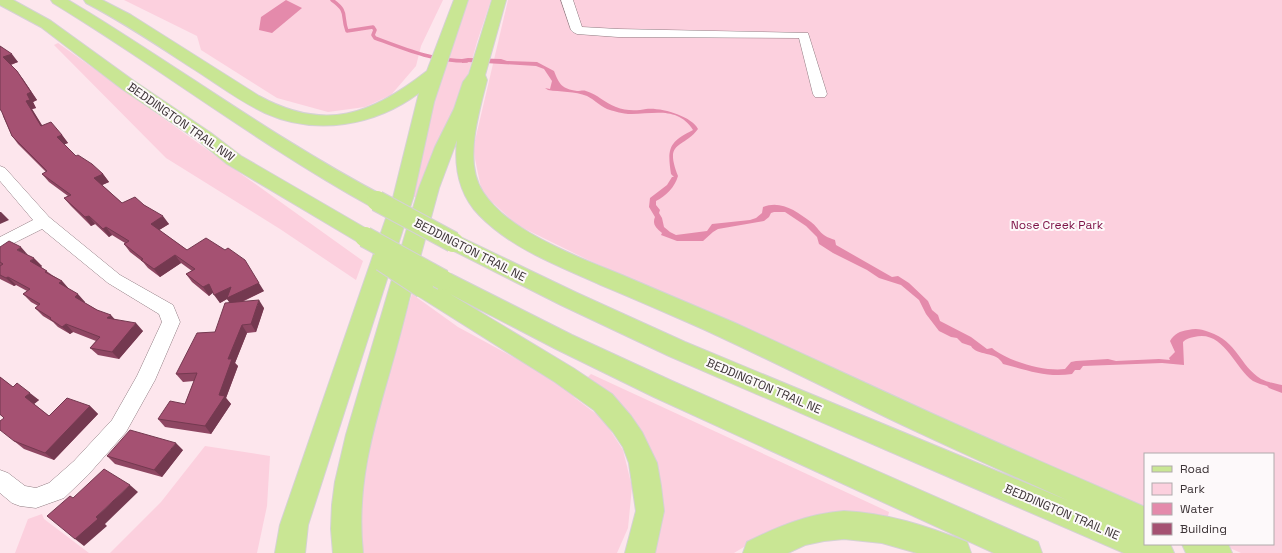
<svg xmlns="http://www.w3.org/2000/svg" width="1282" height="553" viewBox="0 0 1282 553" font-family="'Space Grotesk',sans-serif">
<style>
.green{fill:#fcd0de}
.water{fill:#e48aab}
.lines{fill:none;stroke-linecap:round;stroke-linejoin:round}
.stream{stroke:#e48aab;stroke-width:3.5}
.minor-casing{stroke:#907c82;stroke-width:1}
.major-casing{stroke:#d4d2d3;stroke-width:2}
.minor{fill:#fff;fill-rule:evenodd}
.major{fill:#c9e694;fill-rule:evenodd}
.major-bridge-casing{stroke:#d4d2d3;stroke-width:22;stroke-linecap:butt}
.major-bridge{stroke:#c9e694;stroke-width:20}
.wall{fill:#8e4662}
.shaded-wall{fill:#743950}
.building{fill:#a55172;stroke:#743950}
.labels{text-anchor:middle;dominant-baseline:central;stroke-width:4;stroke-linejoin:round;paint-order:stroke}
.street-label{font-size:12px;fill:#3c3336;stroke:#fdf9fa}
.park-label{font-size:12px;fill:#7d1247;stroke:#fdf9fa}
</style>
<rect width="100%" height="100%" fill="#fde6ed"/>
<!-- green -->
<path class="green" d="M124,0h319l-22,46 -5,20 -25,29 -26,12 -37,5 -51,-14 -76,-48 -4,-14z
M466,0h25l-14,42 -13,47 -44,108h-10l11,-54z
M508,0h774v553h-41l-20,-9h52v-90h-128v56l-559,-251 -69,-34 -35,-32 -9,-44z
M58,43l305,218 -7,19 -76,-51 -114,-71 -112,-113z
M412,294l46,33 103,56 14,15 28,21 20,31 9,37 -4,41 -11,25h-257l-5,-22 10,-82z
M591,374l298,138 -2,8 -40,-6 -32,1 -43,15 -38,23h-84l8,-40 -71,-135z
M205,446l65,10 -3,50 -10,47h-147l51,-51z
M42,514l2,5 45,34h-74l13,-34z"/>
<!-- water -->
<path class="water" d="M286,0l16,8 -30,25 -13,-3 2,-13z
M468,58l33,1 6,2 30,1 17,9c5,13 8,18 23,20 4,0 6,-1 9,0 11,3 19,12 30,16 9,4 21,4 30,2 14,-2 46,7 52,20 -16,21 -34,11 -20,47 -3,11 -12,20 -22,25v4l4,5 -1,3 3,5 2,9 6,5 6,3 31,-4 5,-7 38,-4 6,-2 6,-5 1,-6c18,-7 33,4 48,15 10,8 8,13 24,18l1,5 56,32 6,-1 11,7 19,18 4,9 6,5 2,6 31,16 16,12 5,-1c15,13 53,24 73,21l6,-7 5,-1 32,-2 8,2 43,-2 11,1 -1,-2 6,-6 -5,-11c4,-7 10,-10 18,-11 8,-2 13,-1 21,2 29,10 30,33 52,47 6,3 15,5 21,6v8l-13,-5 -2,-2c-4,-1 -10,-3 -14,-5 -19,-14 -30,-52 -59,-44 -5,1 -8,2 -11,5l1,23 -22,-2 -79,3 -3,4h-5l-3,4c-25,4 -45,-4 -69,-10 -6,-13 -27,-8 -32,-18l-9,-3 -5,-5 -6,-1 -12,-6 -13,-17 -7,-14 -18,-15 -22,-7 -12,-8 -34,-17 -14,-9 -2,-7 -11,-11 -21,-14h-11l-3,1 -2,4 -5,4 -46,8 -5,3 -10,9h-26l-16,-6 1,-2c-6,-5 -10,-9 -7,-16l-6,-10 1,-9 17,-13 5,-8h2l-3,-3c-4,-26 -2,-32 22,-44 -16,-25 -42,-15 -65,-16 -3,0 -15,-3 -18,-4 -8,-2 -15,-10 -23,-14 -12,-5 -27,-4 -39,-6l-3,-2 5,1 2,-8 -8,-12 -8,-3 -68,-4 -6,1v-4z"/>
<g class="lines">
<!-- stream -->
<path class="stream" d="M332,0c17,12 9,15 15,31l26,-4 2,3 -2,5 2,3c32,12 58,23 92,23"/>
<defs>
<path id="minor" d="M561,0h12l9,27 36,2 190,4 19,61 -2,3h-10l-2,-3 -14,-56 -181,-1 -41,-3 -4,-2 -2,-2z
M0,166l5,2 44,49 71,58 53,30 7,17 -25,58 -29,52 -38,43 -24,23 -28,10 -16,-2 -8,-3 -12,-10v-23l8,3 17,13 11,2 13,-5 25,-22 38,-41 25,-44 25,-54 -3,-8 -51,-31 -66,-54 -42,21v-13l33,-17 -33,-39z"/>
<path id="major" d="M0,0h13l38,21 83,60 77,52 30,23 131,76 3,5 -3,5 -7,2 -7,-2 -131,-78 -28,-23 -77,-52 -81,-62 -41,-22z
M51,0h17l20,12c99,61 193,130 296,184l3,5 -3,5 -7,2 -7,-2c-110,-61 -210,-138 -317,-203z
M84,0h18l29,15 128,81c66,36 112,19 168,-25l27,-71h14l-34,102 -21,96 -105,327 -3,28h-30l5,-28 113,-327 26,-105c-44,33 -103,43 -154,20 -26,-12 -49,-30 -73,-45 -35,-23 -69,-46 -106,-65z
M492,0h14l-21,75 2,5c-8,33 -24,82 -4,112 27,42 101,67 146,86 35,15 71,30 106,45 66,30 132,61 198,91 71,32 141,62 212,93v37h25l4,9h-50l-455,-197 -108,-51 -115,-58 -4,-5 4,-5 7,-2 7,2 117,56 108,49 384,159c-60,-27 -120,-54 -179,-82 -62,-30 -124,-61 -187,-90 -34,-15 -68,-30 -102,-44 -42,-19 -89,-36 -122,-70 -20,-21 -25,-47 -22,-75l-18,48 -27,99 3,-5 8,-2 11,4 -2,-4 3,-6 8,-2 8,2 121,61 100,46 366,161 4,11h-48l-340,-156 -98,-48 -106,-55 123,74 39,26 19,22 11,16 15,31 4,23 3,25 -9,42h-30l11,-42 -7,-48 -6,-16 -10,-15 -19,-22 -39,-28 -140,-88 -3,-6c-7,28 -14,55 -22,83 -18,62 -34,116 -27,182h-30l-2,-24 1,-24 3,-23 11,-47 73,-247 16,-41 19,-38 9,-27 6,-8z
M844,511c43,2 83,15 123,31l4,11h-54l-35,-10 -38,-4 -20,2 -19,4 -17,8h-45l4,-11c32,-16 61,-28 97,-31z
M1182,544h46l4,9h-46z"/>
</defs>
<!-- minor casing -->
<use href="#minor" class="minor-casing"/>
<!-- major casing -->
<use href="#major" class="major-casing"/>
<!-- minor -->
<use href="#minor" class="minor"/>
<!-- major -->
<use href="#major" class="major"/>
<defs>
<path id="major-bridge" d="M377,201l76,41
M365,237l78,43
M382,261l41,27"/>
</defs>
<!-- major-bridge casing -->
<use href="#major-bridge" class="major-bridge-casing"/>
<!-- major-bridge -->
<use href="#major-bridge" class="major-bridge"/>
</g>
<!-- wall -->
<path class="wall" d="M0,46l18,16 -7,3 12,14 14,21 -4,2 3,6 -4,1 10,16 20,10 6,8 -4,1 12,12 27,18 6,8 -7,3 20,18 22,2 25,19 -10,6 28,20 77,41 -22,11 22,6 -8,24 -9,1 -12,30 3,3 -12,32 5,6 -20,30 -46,-7 -7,-8 27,-15 9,-23 -11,1 -7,-8 39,-42 15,-29 -3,-4 -7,4 -7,-11 -4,4 -17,-14 -6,-8 6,-3 -11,-8 -21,14 -12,-9 -5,-6 -13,-10 -6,-8 1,-1 -13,-8 -3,2 -14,-13 -4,2 -20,-20 -7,-8 4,-2 -19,-14 -7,-8 4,-2 -28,-28 -6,-8 -9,-20z
M0,247l42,19 -1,1 11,8 10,6 7,8 16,13v1l30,17 28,11 -24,28 -21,-4 -8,-7 6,-7 -23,-9 -3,2 -12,-7 -5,-5 -10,-6 -8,-8 3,-2 -7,-4 -8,-8 4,-3 -11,-6 -2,1 -14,-7z
M0,377l13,10 26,13 -5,4 15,12 41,-10 8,8 -44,46 -30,-11 -10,-8 -10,-23 -4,-3z
M183,450l-21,27 -47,-13 -8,-8z"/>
<!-- shaded-wall -->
<path class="shaded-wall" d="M12,54l6,8 -9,3 -6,-8z
M17,71l20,29 -4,2 3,6 -4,1 15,25 -6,-8 -15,-25z
M62,135l6,8 -5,2 -6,-8z
M103,174l6,8 -9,4 -6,-8z
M0,212h1l8,8 -9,4z
M89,216l6,8 -4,2 -6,-9z
M163,216l6,8 -13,8 -5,-8z
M106,227l6,8 -3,2 -6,-8z
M21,247l7,8 -11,-5z
M175,255l6,8 -21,14 -6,-8z
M34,258l8,8 -4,3 -8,-8z
M8,277l8,8 -2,1 -8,-8z
M62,281l7,8 -10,-6z
M259,283l5,8 -32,15 -5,-7 -7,4 -6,-8 17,-8z
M209,284l5,8 -5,4 -6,-9z
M78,294l7,8 -3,3 -7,-8z
M259,300l5,8 -8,24 -5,-8z
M111,315l7,8 -11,-5z
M136,323l7,8 -24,28 -7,-7z
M66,324l7,8 -3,2 -8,-7z
M242,325l5,8 -12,30 3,3 -12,32 5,6 -20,30 -6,-8 14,-31 9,-36z
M30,393l9,7 -5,4 -9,-7z
M90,406l8,8 -44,46 -9,-7z
M176,443l7,7 -21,27 -8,-7z
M130,485l8,7 -33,32 2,2 -23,20 -9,-7 21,-22z"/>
<!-- building -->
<path class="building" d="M0,46l12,8 -9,3 14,14 14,21 -4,2 3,6 -4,1 15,25 10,-4 11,13 -5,2 19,19 2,-1 14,9 11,10 -9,4 28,25 13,-6 9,8 19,11 -12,8 36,26 19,-12 19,12 3,-2 17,12 14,23 -32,15 4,-11 -17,8 -5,-11 -6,3 -17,-13 9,-5 -20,-14 -21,14 -13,-9 2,-1 -19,-15 5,-3 -23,-14 -3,2 -14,-13 -4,1 -21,-19 7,-3 -29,-21 5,-3 -35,-35 -11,-26h-1z
M9,241l12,6 -4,3 17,8 -4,3 17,10 -2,1 17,9 -3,2 19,11 -3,3 22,13 14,5 -4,3 29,5 -24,29 -22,-4 10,-11 -34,-13 -4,3 -12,-8 1,-1 -16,-10 5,-4 -17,-10 7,-5 -22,-12 -2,1 -6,-3v-9l3,-2 -3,-2v-15z
M259,300l-8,24 -9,1 -14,34h4l-13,36 6,1 -20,30 -47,-7 12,-18 15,3 12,-31 -21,1 21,-41 18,-1 10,-29z
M0,377l13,10 4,-4 13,10 -5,4 24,19 18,-18 23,8 -45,47 -31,-12 -14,-11v-9l4,-3 -4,-4z
M130,430l46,13 -22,27 -47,-14z
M104,469l26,16 -34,32 2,2 -23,20 -28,-23 23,-20 3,2z"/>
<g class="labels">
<!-- street labels -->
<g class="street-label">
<text transform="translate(181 122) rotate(35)">BEDDINGTON TRAIL NW</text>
<text transform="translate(470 250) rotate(27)">BEDDINGTON TRAIL NE</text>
<text transform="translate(764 386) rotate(23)">BEDDINGTON TRAIL NE</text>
<text transform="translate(1062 512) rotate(23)">BEDDINGTON TRAIL NE</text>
</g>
<!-- park labels -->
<g class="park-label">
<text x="1057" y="225">Nose Creek Park</text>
</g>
</g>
<!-- legend -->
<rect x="1144" y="453" width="130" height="92" fill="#fdf9fa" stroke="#b0aaac"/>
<rect x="1152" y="466" width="20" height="6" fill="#c9e694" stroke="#b0aaac"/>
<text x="1180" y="473" font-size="12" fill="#3c3336">Road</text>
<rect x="1152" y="483" width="20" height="12" fill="#fcd0de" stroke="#b0aaac"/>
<text x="1180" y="493" font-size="12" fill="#3c3336">Park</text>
<rect x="1152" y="503" width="20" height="12" fill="#e48aab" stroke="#b0aaac"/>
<text x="1180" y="513" font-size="12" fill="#3c3336">Water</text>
<rect x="1152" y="523" width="20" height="12" fill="#a55172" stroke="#b0aaac"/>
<text x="1180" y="533" font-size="12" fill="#3c3336">Building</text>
</svg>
